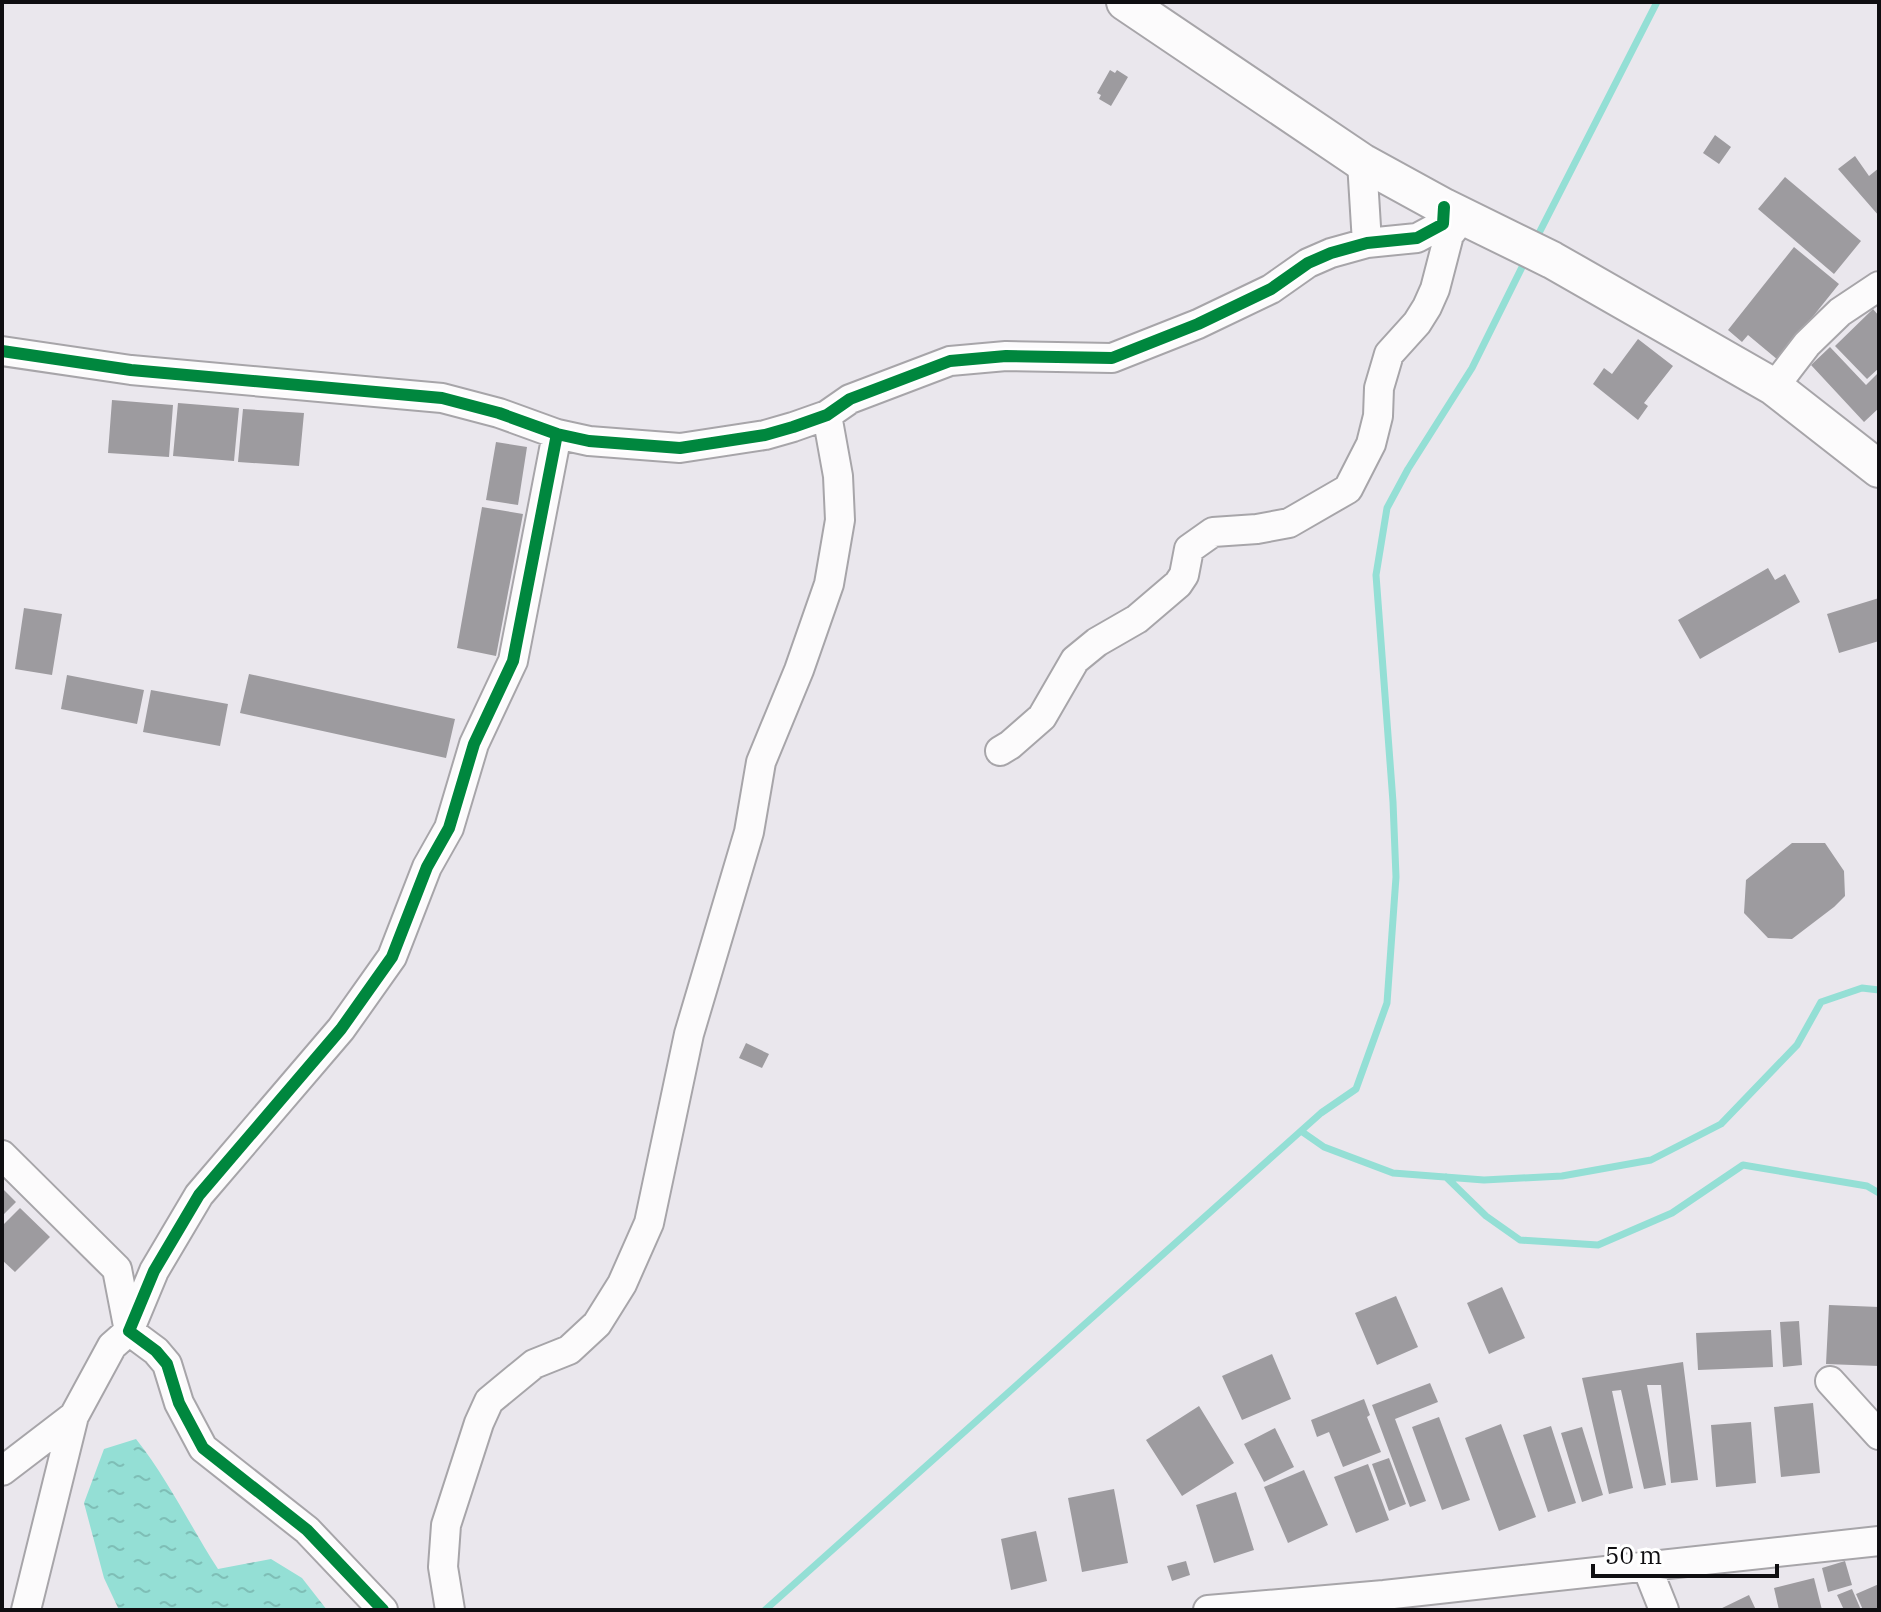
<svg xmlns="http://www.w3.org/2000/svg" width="1881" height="1612" viewBox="0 0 1881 1612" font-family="'IBM Plex Serif',serif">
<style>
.water{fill:url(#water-ripples)}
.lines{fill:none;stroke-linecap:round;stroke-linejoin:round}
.stream{stroke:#94dfd5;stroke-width:7}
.building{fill:#9d9b9f}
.minor-casing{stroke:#a7a5a9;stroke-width:32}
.tertiary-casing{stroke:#a7a5a9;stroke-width:40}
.minor{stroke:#fcfbfc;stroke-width:28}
.tertiary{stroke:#fcfbfc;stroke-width:36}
.cycleway-casing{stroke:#fff;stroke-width:17}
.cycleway{stroke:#00873e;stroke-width:12}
</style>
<defs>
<pattern id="water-ripples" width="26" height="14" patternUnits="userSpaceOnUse" patternTransform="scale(2)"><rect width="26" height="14" fill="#94dfd5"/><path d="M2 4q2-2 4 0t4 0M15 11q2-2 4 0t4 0" fill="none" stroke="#7ebeb6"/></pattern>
</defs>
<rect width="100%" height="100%" fill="#eae7ed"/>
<!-- water -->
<path class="water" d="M136,1439c32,40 54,87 82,130l53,-10 31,19 25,32h-208l-15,-32 -20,-75 20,-54z"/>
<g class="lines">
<!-- stream -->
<path class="stream" d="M1536,239l121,-237
M1301,1131l23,16 69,26 91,7 78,-4 89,-16 70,-36 76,-79 24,-43 41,-14 17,2
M1446,1177l40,39 34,24 78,5 74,-32 71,-48 124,21 12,7
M765,1610l556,-497 35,-24 31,-86 9,-126 -3,-75 -17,-227 11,-67 21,-39 64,-101 55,-111"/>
</g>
<!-- building -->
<path class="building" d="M1110,70l5,3 2,-3 11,7 -17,29 -12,-7 2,-4 -4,-2z
M1715,135l16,12 -12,17 -16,-11z
M1855,156l14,20 10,-8v48l-41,-47z
M1785,177l76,64 -27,33 -76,-65z
M1794,247l45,37 -61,76 -30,-25 -6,7 -14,-12z
M1873,309l6,7v52l-12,11 -32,-33z
M1638,339l35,27 -29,37 4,3 -10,14 -45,-36 11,-16 8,6z
M1830,347l36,38 13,-13v36l-15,14 -53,-57z
M112,400l61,5 -4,52 -61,-4z
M178,403l61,5 -5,53 -61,-5z
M243,409l61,4 -5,53 -61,-4z
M496,442l31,5 -9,58 -32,-5z
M482,507l41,7 -27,142 -39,-8z
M1768,568l7,12 10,-6 15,28 -100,57 -22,-39z
M1879,598v43l-40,12 -12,-39z
M24,608l38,6 -10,61 -37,-6z
M249,674l206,45 -9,39 -206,-45z
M67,675l77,15 -7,34 -76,-15z
M151,690l77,14 -8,42 -77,-14z
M1792,843h33l19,28 1,25 -11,11 -42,32 -24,-1 -24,-25 2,-33z
M746,1043l23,11 -7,14 -23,-10z
M2,1188l14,14 -14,14z
M20,1208l30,29 -35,35 -13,-12v-34z
M1502,1287l23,51 -36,16 -22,-51z
M1396,1296l22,51 -41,18 -22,-52z
M1829,1305l50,2v59l-53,-2z
M1799,1321l3,44 -19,2 -3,-45z
M1771,1330l2,37 -75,3 -2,-37z
M1272,1354l19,45 -49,21 -20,-44z
M1683,1362l15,118 -27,3 -10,-98h-14l19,100 -22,4 -23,-99 -9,1 21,97 -24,6 -27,-116z
M1430,1383l8,19 -43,17 31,82 -16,6 -38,-102z
M1364,1399l6,16 -3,2 14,35 -38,15 -14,-35 -12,5 -6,-17z
M1813,1403l7,70 -39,4 -7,-70z
M1199,1406l35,57 -52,33 -36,-56z
M1439,1417l31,83 -28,10 -30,-83z
M1751,1422l5,61 -40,4 -5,-62z
M1501,1424l35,93 -37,14 -34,-93z
M1551,1426l25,77 -28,9 -25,-77z
M1582,1427l21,68 -21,7 -21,-69z
M1275,1428l19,39 -30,15 -20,-38z
M1389,1458l17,46 -17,7 -17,-47z
M1368,1464l21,56 -33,13 -22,-56z
M1304,1470l24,55 -40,18 -24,-56z
M1114,1489l14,74 -46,9 -14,-74z
M1236,1492l18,58 -40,13 -18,-58z
M1036,1531l11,50 -36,9 -10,-51z
M1186,1561l4,14 -18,6 -5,-15z
M1845,1561l7,24 -24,7 -6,-24z
M1814,1578l8,32h-43l-5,-22z
M1879,1584v26h-16l-7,-16z
M1852,1589l9,21h-17l-7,-15z
M1749,1595l7,15h-38z"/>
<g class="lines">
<defs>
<path id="minor" d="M1362,162l5,81
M2,351l129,19 311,28 57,15 58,21 32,7 91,7 85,-13 28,-8 34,-12 23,-16 100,-38 56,-5 106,2 86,-34 73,-35 37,-26 23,-10 36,-10 50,-5 26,-14 1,-17
M1774,387l33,-43 33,-32 39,-26
M1000,751l10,-6 32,-28 33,-57 22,-18 40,-23 41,-35 6,-9 5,-26 24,-17 44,-3 32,-6 59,-34 23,-45 7,-28 1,-28 10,-34 28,-31 10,-16 8,-18 14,-54 14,-18
M2,1155l115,114 12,62 -17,15 -38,70 -48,194
M1830,1381l49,54
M2,1471l72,-55
M1646,1565l18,45
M383,1610l-76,-80 -104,-82 -24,-45 -12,-39 -11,-13 -27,-20 25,-60 45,-76 142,-166 51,-72 35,-90 22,-39 25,-84 39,-83 44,-227
M450,1610l-7,-43 3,-42 33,-102 10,-22 45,-37 35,-14 28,-26 25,-40 27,-61 40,-189 60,-202 12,-70 38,-92 30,-86 11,-64 -2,-44 -11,-61
M1208,1610l176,-15 495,-54"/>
<path id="tertiary" d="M1125,2l237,160 82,45 108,53 222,127 105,82"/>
</defs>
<!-- minor casing -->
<use href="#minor" class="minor-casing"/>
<!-- tertiary casing -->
<use href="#tertiary" class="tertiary-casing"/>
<!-- minor -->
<use href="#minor" class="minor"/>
<!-- tertiary -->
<use href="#tertiary" class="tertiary"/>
<defs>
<path id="cycleway" d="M2,351l129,19 311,28 57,15 58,21 32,7 91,7 85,-13 28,-8 34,-12 23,-16 100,-38 56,-5 106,2 86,-34 73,-35 37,-26 23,-10 36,-10 50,-5 26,-14 1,-17
M383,1610l-76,-80 -104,-82 -24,-45 -12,-39 -11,-13 -27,-20 25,-60 45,-76 142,-166 51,-72 35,-90 22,-39 25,-84 39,-83 44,-227"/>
</defs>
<!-- cycleway casing -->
<use href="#cycleway" class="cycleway-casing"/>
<!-- cycleway -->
<use href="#cycleway" class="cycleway"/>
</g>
<!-- border -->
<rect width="1881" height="1612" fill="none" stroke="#0f0e11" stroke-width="8"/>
<!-- scale -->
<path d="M1593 1564v12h184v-12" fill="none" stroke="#0f0e11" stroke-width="4"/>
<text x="1605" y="1564" font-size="24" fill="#0f0e11" stroke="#ffffff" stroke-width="6" paint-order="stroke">50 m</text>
</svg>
